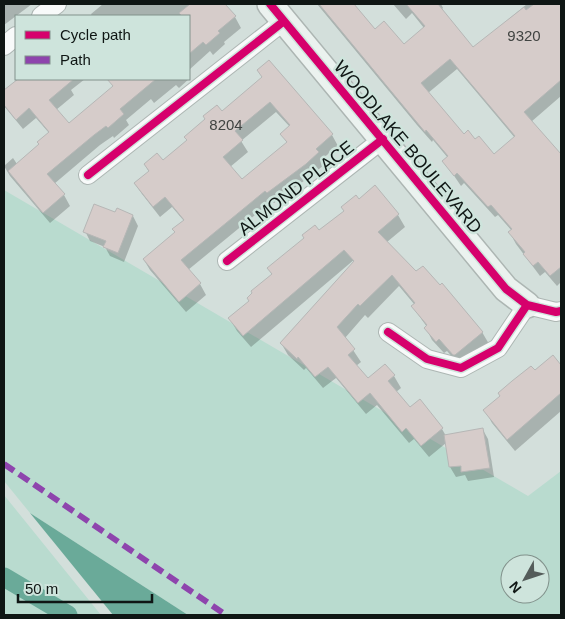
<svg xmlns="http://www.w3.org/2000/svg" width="565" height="619" viewBox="0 0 565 619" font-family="Arial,sans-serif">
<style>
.green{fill:#b9dbcf;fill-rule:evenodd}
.water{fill:#6aaa99}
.shadow{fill:#0003;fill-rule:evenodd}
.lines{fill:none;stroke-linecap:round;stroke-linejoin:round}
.canal{stroke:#6aaa99;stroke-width:19}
.building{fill:#d6ccca;stroke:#b6b7b6;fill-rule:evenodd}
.street-casing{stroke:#adb6b3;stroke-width:20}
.secondary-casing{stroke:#adb6b3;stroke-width:28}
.street{stroke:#f8fafa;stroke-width:18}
.secondary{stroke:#ebf2ef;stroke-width:25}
.quiet{stroke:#8e44ad;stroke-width:6;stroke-dasharray:12 6;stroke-linecap:butt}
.cycleway-casing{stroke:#cee4dc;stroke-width:11}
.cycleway{stroke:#d6006c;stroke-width:8}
.labels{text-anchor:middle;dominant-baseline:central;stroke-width:5;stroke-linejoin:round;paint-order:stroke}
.number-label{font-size:15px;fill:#414442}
.street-label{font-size:18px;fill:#0f1614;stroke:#cee4dc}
</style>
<rect width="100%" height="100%" fill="#d3dfdb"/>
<!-- green -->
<path class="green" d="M4,190l524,306 33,-25v144h-373l-158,-102 -26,-32zM510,564h30v30h-30z
M4,495l97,120h-97z"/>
<!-- water -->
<path class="water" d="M30,513l158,102h-75z"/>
<!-- shadow -->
<path class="shadow" d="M4,4h28l-28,21z
M103,4h120l12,13 6,11 -17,14 1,2 -12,11 -3,-4 -21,19v-54h-97l-1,-2z
M317,4h36l22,26 29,15 20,-17 -12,-15 -6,6 -13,-15h48l2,4 -2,2 32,39 54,-45h34v92l-30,26 30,34v75l-2,2 2,2v47l-4,4 -12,-14 -5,4 -24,-32 -6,-11 2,-2 -14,-16 -3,2 -31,-34 -3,3 -17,-25 4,-3 -15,-18 -1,2 -15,-17zM457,69l58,69 -21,18 -19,-16 -11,-5 -36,-42z
M269,62l63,73 6,11 -16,13 3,5 -13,11 -38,28 -2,-2 -84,69 12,14 6,11 -20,17 -36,-42 -6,-10 32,-27 8,-12 -12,-14 -12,10 -18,-23 -7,-10 14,-12 -4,-7 18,-3 100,-84zM276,112l14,15 -8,7 5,9 -45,38 -12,-14 18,-15 -7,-11z
M189,76l1,2 -11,10 -3,-3 -22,18 -3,-4 -25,21 3,5 -15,13 -1,-2 -13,9 -46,39 10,11 6,11 -20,17 -40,-47 -6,-10 9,-8 4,6 23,-19 9,-12 -13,-15 -13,11 -19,-23v-14l14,-13h67l-14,11 3,5 -18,15 13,15 45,-38 -3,-5 4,-3h74z
M375,187l23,28 7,12 -18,15 29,31 66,59 7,12 -28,23 -14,-16 -3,2 -12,-13 -6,-12 1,-1 -15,-21 2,-2 -15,-18 -31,32 -3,-3 -20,23 16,24 -5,4 11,14 27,-4 7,12 -5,4 14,17 32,20 4,7 37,-6 5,9 6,38 -26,4 -3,-6 -9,2 -6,-10 -4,-24 -17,14 -15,-18 -5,4 -32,-38 -11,9 -30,-36 -13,10 -17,-20 -2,2 -16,-15 -7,-12 75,-83 -1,-1 -104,88 -14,-16 -7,-12 20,-18 22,-26 -3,-6 50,-37z
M117,210l16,6 5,10 -14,36 -14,-6 -5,-9 -15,-6 -5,-10 31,-17z
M552,357l9,10v44l-46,40 -23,-28 -7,-13z"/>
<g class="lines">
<!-- canal -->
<path class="canal" d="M4,577l64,38"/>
</g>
<!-- building -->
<path class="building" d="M190,4h35l11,12 -18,15 2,2 -14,12 -3,-3 -14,12v-38h-7l-3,-3z
M319,4h35l21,25 9,-8 20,23 21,-18 -19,-22h32l35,43 51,-40 2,3 8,-6h27v76l-37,32 37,42v113l-11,9 -12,-14 -5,4 -10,-12 2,-2 -17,-20 4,-3 -21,-24 -3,2 -31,-34 -3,3 -12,-15 6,-5 -22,-26 -1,2 -15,-18zM450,59l65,77 -21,18 -15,-18 -4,3 -7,-9 -4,4 -43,-51z
M269,60l64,74 -17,15 3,3 -13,12 -39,29 -2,-2 -84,69 20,23 -22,19 -36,-43 32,-27 -3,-3 12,-9 -19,-23 -12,10 -19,-24 15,-12 -5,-7 13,-11 6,7 24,-20 -3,-3 21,-18 -2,-3 14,-11 5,6 40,-34 -5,-7zM270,102l20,23 -10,9 7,8 -45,37 -19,-22 20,-17 -8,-9z
M18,79h56l-25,21 20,23 44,-37 -6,-7h49l-36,30 4,5 -16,14 -2,-2 -12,9 -47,39 18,20 -22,19 -35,-42 31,-27 -2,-2 12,-10 -20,-24 -13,12 -12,-15v-15z
M375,185l24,29 -21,18 38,39 7,-5 17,19 2,-2 41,49 -28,23h-2l-14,-16 -3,3 -12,-14 3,-3 -16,-19 4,-3 -23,-28 -32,31 -2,-2 -21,23 18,22 -7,6 20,23 17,-14 10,11 -7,6 22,26 10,-8 23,29 -22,18 -15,-18 -4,4 -32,-39 -12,10 -30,-36 -13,10 -17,-20 -1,2 -17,-16 74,-82 -10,-11 -101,86 -15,-18 21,-17 -2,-3 5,-5 -1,-2 21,-17 -5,-6 37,-30 -2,-3 13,-10 4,5 25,-19 -3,-4 15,-12 3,4z
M94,204l21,8 2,-4 16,7 -15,38 -15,-6 3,-6 -23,-9z
M553,355l8,10v28l-54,47 -24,-30 17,-14 -2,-3 14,-12 19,-15 4,4z
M483,428l7,40 -29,4v-6l-12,1 -5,-32z"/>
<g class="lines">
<defs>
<path id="street" d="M41,16l16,-12
M4,46l12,-10
M88,175l196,-154
M227,261l156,-122
M388,332l39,27 34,9 37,-20 29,-43 29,7 5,-1"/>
<path id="secondary" d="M270,4l236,285 21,16"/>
</defs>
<!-- street casing -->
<use href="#street" class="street-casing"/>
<!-- secondary casing -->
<use href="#secondary" class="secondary-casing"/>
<!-- street -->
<use href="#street" class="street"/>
<!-- secondary -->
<use href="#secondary" class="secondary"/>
<!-- quiet -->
<path class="quiet" d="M4,464l222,151"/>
<defs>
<path id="cycleway" d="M270,4l236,285 21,16 29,7 5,-1
M88,175l196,-154
M227,261l156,-122
M388,332l39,27 34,9 37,-20 29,-43"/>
</defs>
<!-- cycleway casing -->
<use href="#cycleway" class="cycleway-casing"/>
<!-- cycleway -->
<use href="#cycleway" class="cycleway"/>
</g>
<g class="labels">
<!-- number labels -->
<g class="number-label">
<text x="524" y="35">9320</text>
<text x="226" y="124">8204</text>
</g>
<!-- street labels -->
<g class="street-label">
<text transform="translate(408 147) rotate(50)">WOODLAKE BOULEVARD</text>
<text transform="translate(296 188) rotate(-38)">ALMOND PLACE</text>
</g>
</g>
<!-- border -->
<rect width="565" height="619" fill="none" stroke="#0f1614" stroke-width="10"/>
<!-- legend -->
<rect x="15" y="15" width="175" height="65" fill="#cee4dc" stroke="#82928c"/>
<rect x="25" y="31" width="25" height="8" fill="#d6006c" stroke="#82928c"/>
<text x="60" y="40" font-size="15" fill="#0f1614">Cycle path</text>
<rect x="25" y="56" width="25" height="8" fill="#8e44ad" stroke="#82928c"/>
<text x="60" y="65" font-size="15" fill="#0f1614">Path</text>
<!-- north arrow -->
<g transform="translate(525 579) rotate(230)"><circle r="24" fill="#cee4dc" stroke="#82928c"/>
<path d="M0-4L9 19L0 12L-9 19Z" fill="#545c5a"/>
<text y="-8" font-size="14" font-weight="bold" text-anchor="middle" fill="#0f1614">N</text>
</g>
<!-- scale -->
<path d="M18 594v8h134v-8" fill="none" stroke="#0f1614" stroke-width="2.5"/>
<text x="25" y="594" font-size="15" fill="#0f1614" stroke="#cee4dc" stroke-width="4" paint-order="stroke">50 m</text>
</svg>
